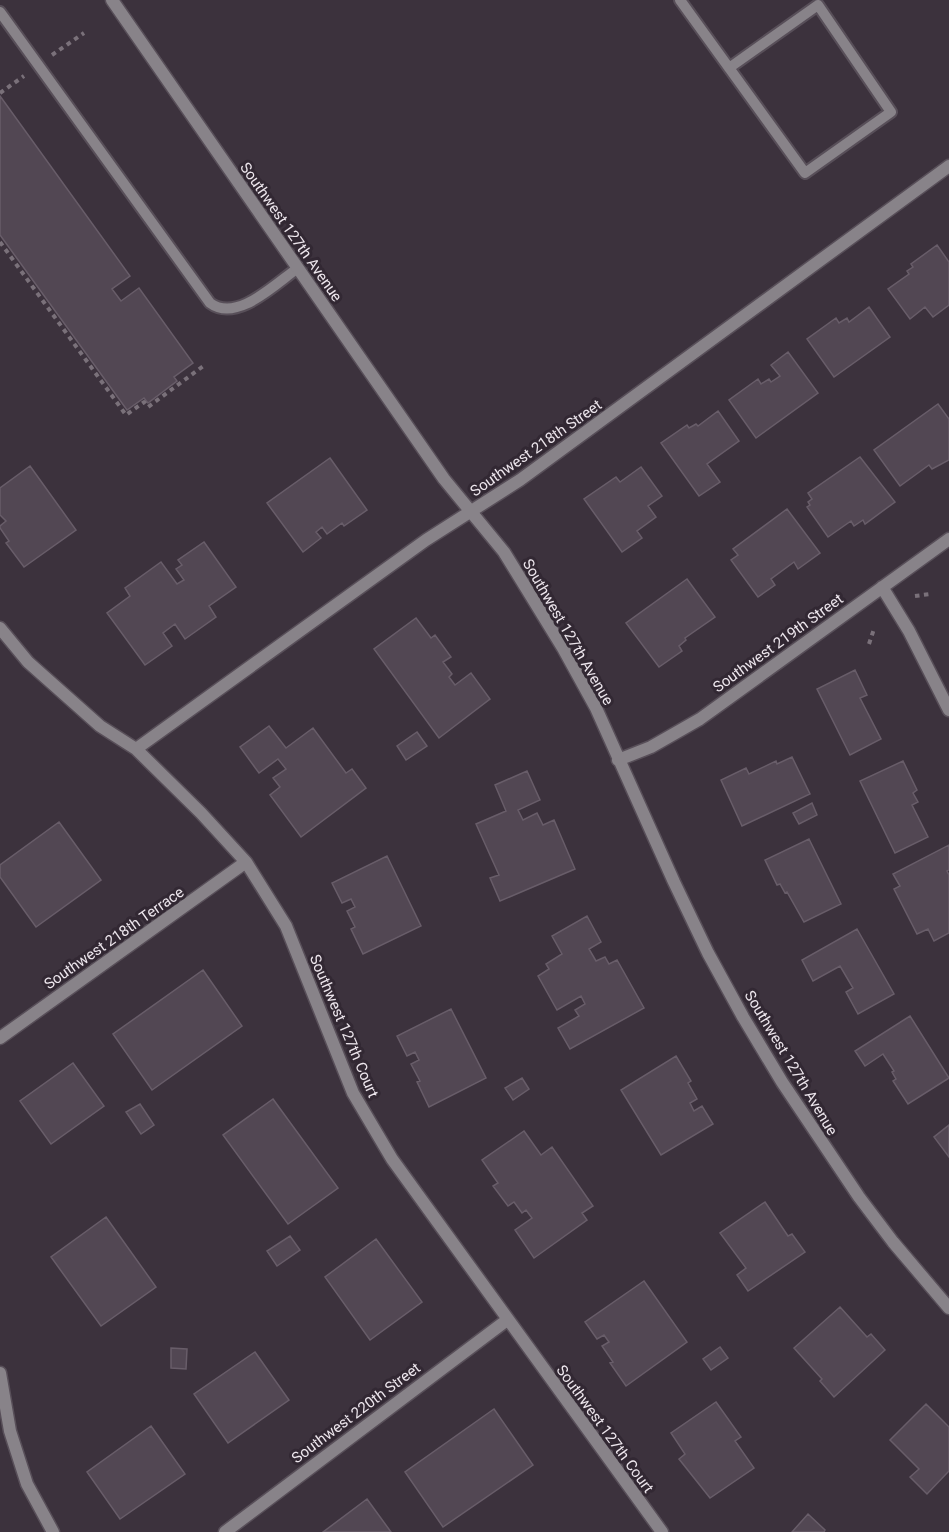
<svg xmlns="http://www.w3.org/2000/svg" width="949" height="1532" viewBox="0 0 949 1532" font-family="Roboto,sans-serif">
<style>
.building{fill:#524753;stroke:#685d69;stroke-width:1.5}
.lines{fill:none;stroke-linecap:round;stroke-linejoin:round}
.service-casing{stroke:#584f59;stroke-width:14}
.minor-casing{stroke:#584f59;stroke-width:15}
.path{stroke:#7a717a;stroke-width:4;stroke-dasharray:4.5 4.5;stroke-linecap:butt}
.service{stroke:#888389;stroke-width:10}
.minor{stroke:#888389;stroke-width:12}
.labels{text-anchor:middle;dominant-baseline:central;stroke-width:6;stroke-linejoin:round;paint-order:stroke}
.street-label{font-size:15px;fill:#ede6ed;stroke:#322833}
</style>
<rect width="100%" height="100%" fill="#3c323d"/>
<!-- building -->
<path class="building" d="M0,96l130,180 -18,13 9,12 18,-13 54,75 -19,14 3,4 -29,22 -4,-5 -17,12 -127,-175z
M937,245l12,17v43l-16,12 -8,-10 -15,12 -22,-30 21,-15 -2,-3 6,-4 -2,-3z
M869,307l21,30 -56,40 -27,-38 29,-21 3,5 8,-5 2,4z
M788,352l30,41 -62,45 -27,-38 29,-21 3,5 8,-5 2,3 9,-6 -9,-11z
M938,404l11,15v41l-17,9 -3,-4 -29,21 -26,-36z
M718,411l21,30 -32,23 13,18 -21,14 -38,-53 26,-18 2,3 7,-4 2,2z
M860,457l35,45 -30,22 -2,-4 -9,6 -3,-5 -23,16 -21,-30 3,-2 -2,-3 4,-3 -4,-6z
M330,458l37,52 -23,16 -2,-3 -15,11 -5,-7 -6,5 5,6 -18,14 -36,-49z
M30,466l46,64 -52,37 -18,-24 3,-2 -9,-13v-2l6,-5 -6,-6v-27z
M641,467l21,29 -14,10 8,11 -19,14 5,7 -20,14 -38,-53 32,-22 4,5z
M787,509l33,44 -22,16 -4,-7 -23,17 4,6 -17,12 -27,-37 7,-5 -5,-6z
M204,542l32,45 -27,19 7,11 -31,22 -10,-15 -12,9 9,13 -27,19 -38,-52 23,-17 -5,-8 36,-26 16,22 7,-4 -8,-11 6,-4 -4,-5z
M687,579l28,38 -30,21 1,2 -7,6 3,5 -23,16 -33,-44z
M416,618l15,20 4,-3 16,22 -8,5 9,12 -3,3 6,8 16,-12 19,26 -51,39 -65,-89z
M855,670l12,25 -7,3 21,41 -31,16 -33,-66z
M269,726l17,22 27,-20 33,45 6,-4 14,19 -65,49 -31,-42 10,-8 -7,-9 13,-9 -8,-10 -19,14 -19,-26z
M417,732l10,14 -21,14 -9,-14z
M792,757l18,37 -68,32 -21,-46 25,-12 3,6 27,-13 1,3z
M903,761l14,29 -4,3 5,9 -6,3 16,32 -33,16 -35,-72z
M527,771l13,29 -22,10 5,10 14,-7 6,12 11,-5 21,49 -75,32 -10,-23 9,-3 -23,-51 30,-13 -11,-26z
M812,803l5,12 -18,9 -6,-11z
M59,822l42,58 -65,47 -36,-50v-12z
M809,839l32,65 -37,18 -17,-30 -2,1 -5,-9 -3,1 -12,-25z
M949,845v25l-2,1 2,4v58l-15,8 -6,-12 -11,5 -23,-45 6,-3 -7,-12z
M387,856l34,70 -58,28 -12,-25 4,-2 -8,-16 8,-4 -4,-8 -9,4 -10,-20z
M587,916l14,26 -12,7 7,12 9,-4 4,7 8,-4 27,48 -74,41 -12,-21 21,-12 -4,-6 10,-6 -4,-8 -24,14 -19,-34 11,-7 -3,-5 16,-10 -10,-18z
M857,929l37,65 -36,20 -12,-22 7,-4 -13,-22 -27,15 -11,-21z
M203,970l39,56 -90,64 -39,-56z
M451,1009l35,69 -57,29 -12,-25 3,-1 -9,-17 8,-4 -4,-8 -8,4 -10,-20z
M910,1016l39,62 -41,26 -15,-23 3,-2 -4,-7 2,-1 -11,-17 -18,12 -10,-15z
M676,1056l15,25 -3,2 9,16 -7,4 4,8 8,-5 11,18 -52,31 -40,-65z
M73,1063l31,43 -53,38 -31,-43z
M522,1078l7,11 -16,11 -8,-12z
M273,1099l65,89 -50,36 -65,-89z
M140,1104l14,21 -13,9 -15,-22z
M949,1125v32l-15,-20z
M524,1131l17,24 11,-8 41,59 -11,7 5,7 -53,38 -19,-28 17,-12 -6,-8 -4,3 -8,-11 -6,4 -15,-20 5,-3 -16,-23z
M765,1202l23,34 4,-2 13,18 -57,39 -11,-16 9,-7 -26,-35z
M106,1217l50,70 -55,39 -50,-69z
M290,1236l10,14 -23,16 -10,-15z
M376,1239l46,63 -52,38 -45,-63z
M644,1281l43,61 -61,44 -16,-23 3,-1 -11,-16 7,-4 -5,-7 -7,4 -12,-17z
M840,1307l27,30 4,-3 14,16 -51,47 -14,-16 2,-2 -28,-31z
M720,1347l8,11 -17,12 -8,-11z
M171,1348l16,1 -1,20 -15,-1z
M255,1352l34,48 -61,43 -34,-49z
M716,1402l25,35 -6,4 19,27 -44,30 -31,-39 6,-5 -14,-21z
M926,1404l23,23v44l-22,23 -17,-17 9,-8 -29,-29z
M494,1409l39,56 -90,62 -38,-55z
M151,1426l34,48 -65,45 -33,-47z
M367,1499l24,33h-68z
M808,1514l17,16 -1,2h-32z"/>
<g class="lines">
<defs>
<path id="service" d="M680,0l125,173 86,-61 -73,-107 -89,63
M0,12l210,291c27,20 65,-19 88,-35"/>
<path id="minor" d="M112,0l332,479 60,73 59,96 33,60 78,174 34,71 35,64 39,65 77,115 34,45 56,66
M882,587l27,44 40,79
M0,628l28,34 72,64 36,23 65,64 45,49 40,64 67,167 39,66 270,373
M136,749l290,-209 94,-60 429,-314
M618,760l33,-13 49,-28 249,-180
M0,1038l246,-176
M0,1373l10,58 17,53 26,48
M225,1532l282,-212"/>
</defs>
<!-- service casing -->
<use href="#service" class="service-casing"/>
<!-- minor casing -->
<use href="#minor" class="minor-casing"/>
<!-- path -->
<path class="path" d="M52,55l32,-22
M0,93l24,-17
M0,242l126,173 18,-13 4,5 58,-43
M915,596l15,-2
M869,644l5,-15"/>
<!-- service -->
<use href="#service" class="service"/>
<!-- minor -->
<use href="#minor" class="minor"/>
</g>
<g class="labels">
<!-- street labels -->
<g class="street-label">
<text transform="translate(291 232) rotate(55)">Southwest 127th Avenue</text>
<text transform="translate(536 448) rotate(-35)">Southwest 218th Street</text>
<text transform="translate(568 632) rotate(60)">Southwest 127th Avenue</text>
<text transform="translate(778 643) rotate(-36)">Southwest 219th Street</text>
<text transform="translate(114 938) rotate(-35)">Southwest 218th Terrace</text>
<text transform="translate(344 1026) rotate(67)">Southwest 127th Court</text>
<text transform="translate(791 1063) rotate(59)">Southwest 127th Avenue</text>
<text transform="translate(356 1413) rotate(-37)">Southwest 220th Street</text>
<text transform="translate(605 1429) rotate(54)">Southwest 127th Court</text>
</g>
</g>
</svg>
